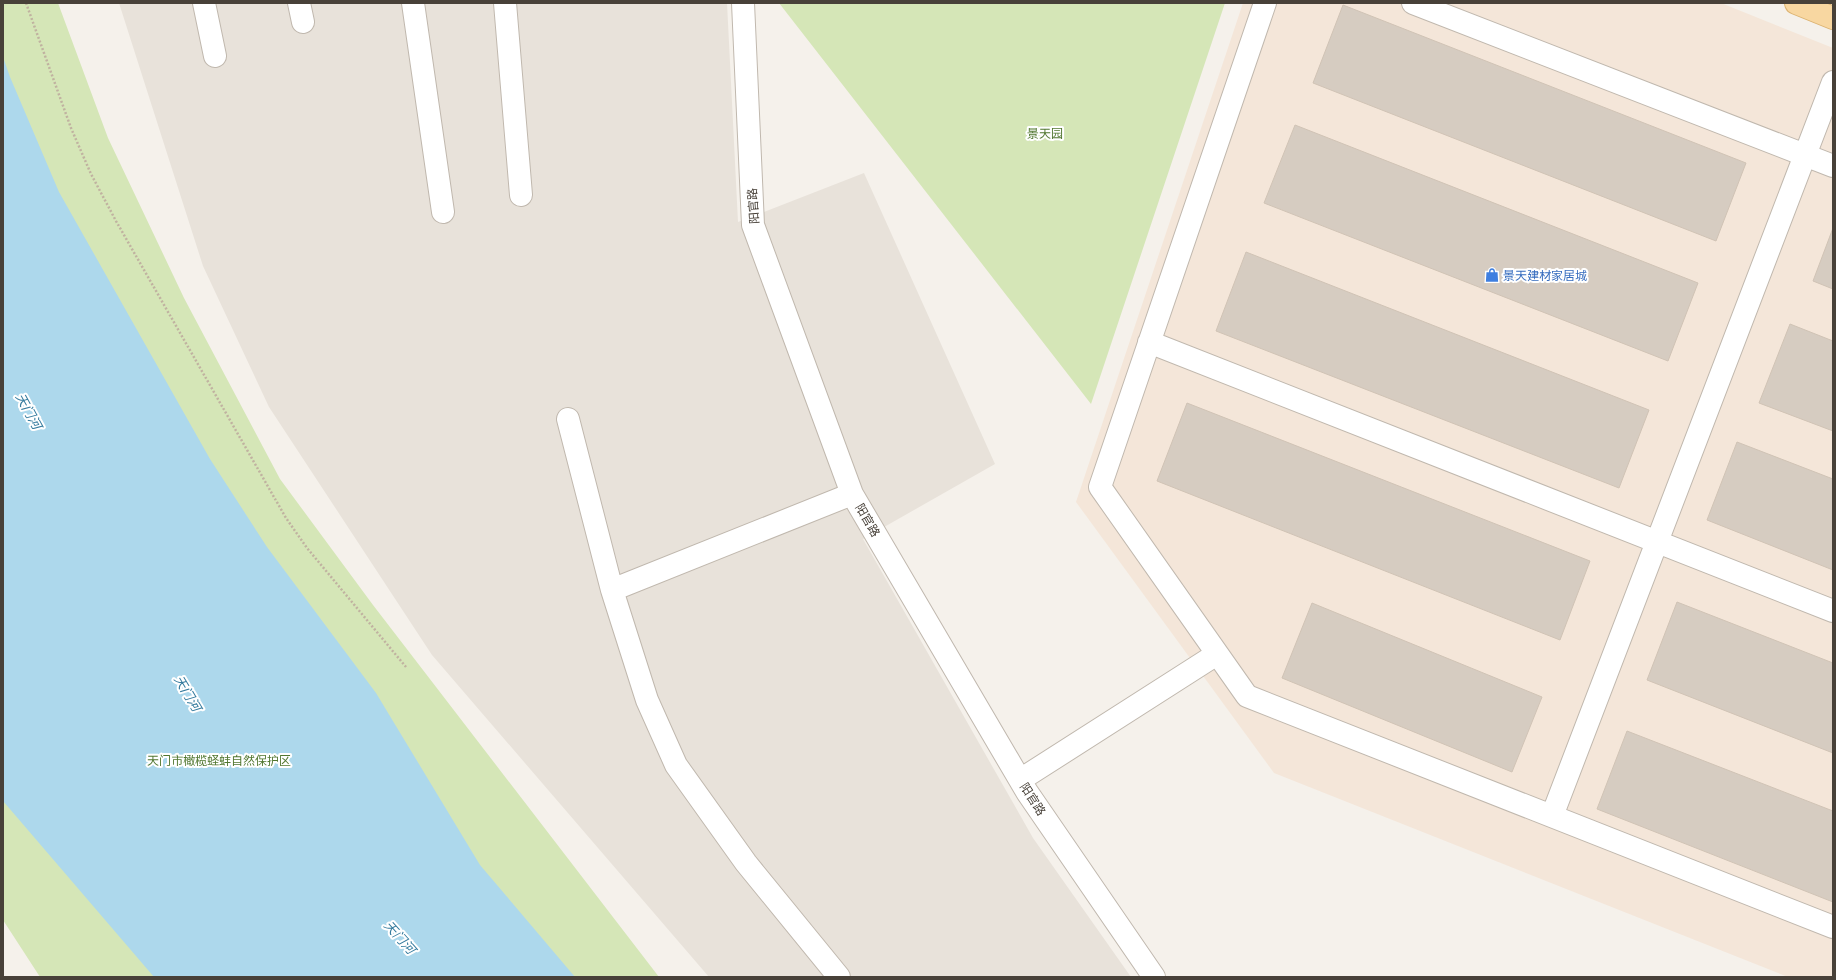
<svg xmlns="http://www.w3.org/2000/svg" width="1836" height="980" viewBox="0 0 1836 980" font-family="Inter,'Noto Sans SC',sans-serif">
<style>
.residential{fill:#e8e2da}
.commercial{fill:#f4e6d9}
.green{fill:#d5e6b7}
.water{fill:#add8ec}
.building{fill:#d6ccc1;stroke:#d0c3b5}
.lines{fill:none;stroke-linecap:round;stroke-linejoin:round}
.minor-casing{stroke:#c0b8ae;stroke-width:24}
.major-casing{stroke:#dcb371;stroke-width:24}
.path{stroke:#c0b2a0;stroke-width:2.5;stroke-dasharray:2 2;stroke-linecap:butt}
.minor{stroke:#fff;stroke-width:22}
.major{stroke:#f8d7a1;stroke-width:22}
.labels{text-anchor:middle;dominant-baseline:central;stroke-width:4;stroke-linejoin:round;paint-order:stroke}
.park-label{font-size:12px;fill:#517730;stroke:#fff}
.street-label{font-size:12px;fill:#484139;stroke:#fff}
.shop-label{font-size:12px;fill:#366cbe;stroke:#fff;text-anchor:start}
.water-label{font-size:13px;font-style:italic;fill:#357b9e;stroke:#fff}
</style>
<rect width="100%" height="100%" fill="#f5f1eb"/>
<!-- residential -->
<path class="residential" d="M119,3h608l11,219 126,-49 131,291 -132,75 170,299 98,139h-422l-277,-322 -163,-248 -66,-141z"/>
<!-- commercial -->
<path class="commercial" d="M1243,3h478l112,45v929h-45l-514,-204 -198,-271z"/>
<!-- green -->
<path class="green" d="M3,3h55l50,135 76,160 96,181 93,126 286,372h-619l-37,-57z
M779,3h446l-134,401z"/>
<!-- water -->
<path class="water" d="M3,57l7,20 49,115 151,267 57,88 109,146 104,172 95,112h-421l-151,-176z"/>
<!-- building -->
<path class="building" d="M1343,5l403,158 -30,78 -403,-158z
M1295,125l403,158 -30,78 -404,-158z
M1833,228v61l-20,-8z
M1246,252l403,158 -30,78 -403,-157z
M1790,324l43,17v90l-74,-28z
M1187,403l403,158 -30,79 -403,-159z
M1737,442l96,37v91l-126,-50z
M1677,602l156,61v90l-186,-73z
M1312,603l230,94 -30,75 -230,-94z
M1627,731l206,80v91l-236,-93z"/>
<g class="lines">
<defs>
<path id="minor" d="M204,3l11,53
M299,3l4,19
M413,3l30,209
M505,3l16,192
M743,3l10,222 99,269 175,298 127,185
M1265,3l-165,484 147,209 586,231
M1413,3l420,163
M1149,342l684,269
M568,419l44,171 35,110 29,65 70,98 93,114
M612,590l240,-96
M1020,780l197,-126
M1552,816l281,-734"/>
<path id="major" d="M1796,3l37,15"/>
</defs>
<!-- minor casing -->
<use href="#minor" class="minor-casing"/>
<!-- major casing -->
<use href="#major" class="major-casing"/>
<!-- path -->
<path class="path" d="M26,3l45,125 20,46 25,47 170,297 21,30 99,119"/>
<!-- minor -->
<use href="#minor" class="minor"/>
<!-- major -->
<use href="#major" class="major"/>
</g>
<!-- icons -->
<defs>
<symbol id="shop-bare" viewBox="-9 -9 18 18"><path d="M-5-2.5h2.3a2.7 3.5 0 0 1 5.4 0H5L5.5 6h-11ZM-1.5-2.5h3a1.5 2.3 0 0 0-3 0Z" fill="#3f7fe0" stroke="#fff" stroke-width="2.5" paint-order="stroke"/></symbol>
</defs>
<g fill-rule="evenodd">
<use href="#shop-bare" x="1482" y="265" width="20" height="20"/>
</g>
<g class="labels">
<!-- park labels -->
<g class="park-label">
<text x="1045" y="133">景天园</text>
<text x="219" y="760">天门市橄榄蛏蚌自然保护区</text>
</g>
<!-- street labels -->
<g class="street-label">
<text transform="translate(753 206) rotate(-94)">阳官路</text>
<text transform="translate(868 520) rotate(60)">阳官路</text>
<text transform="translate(1033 799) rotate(57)">阳官路</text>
</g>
<!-- shop labels -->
<g class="shop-label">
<text x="1503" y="275">景天建材家居城</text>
</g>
<!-- water labels -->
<g class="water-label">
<text transform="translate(29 411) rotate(61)">天门河</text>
<text transform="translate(188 693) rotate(59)">天门河</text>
<text transform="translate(400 937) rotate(48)">天门河</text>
</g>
</g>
<!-- border -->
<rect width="1836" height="980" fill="none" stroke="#484139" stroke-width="8"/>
</svg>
